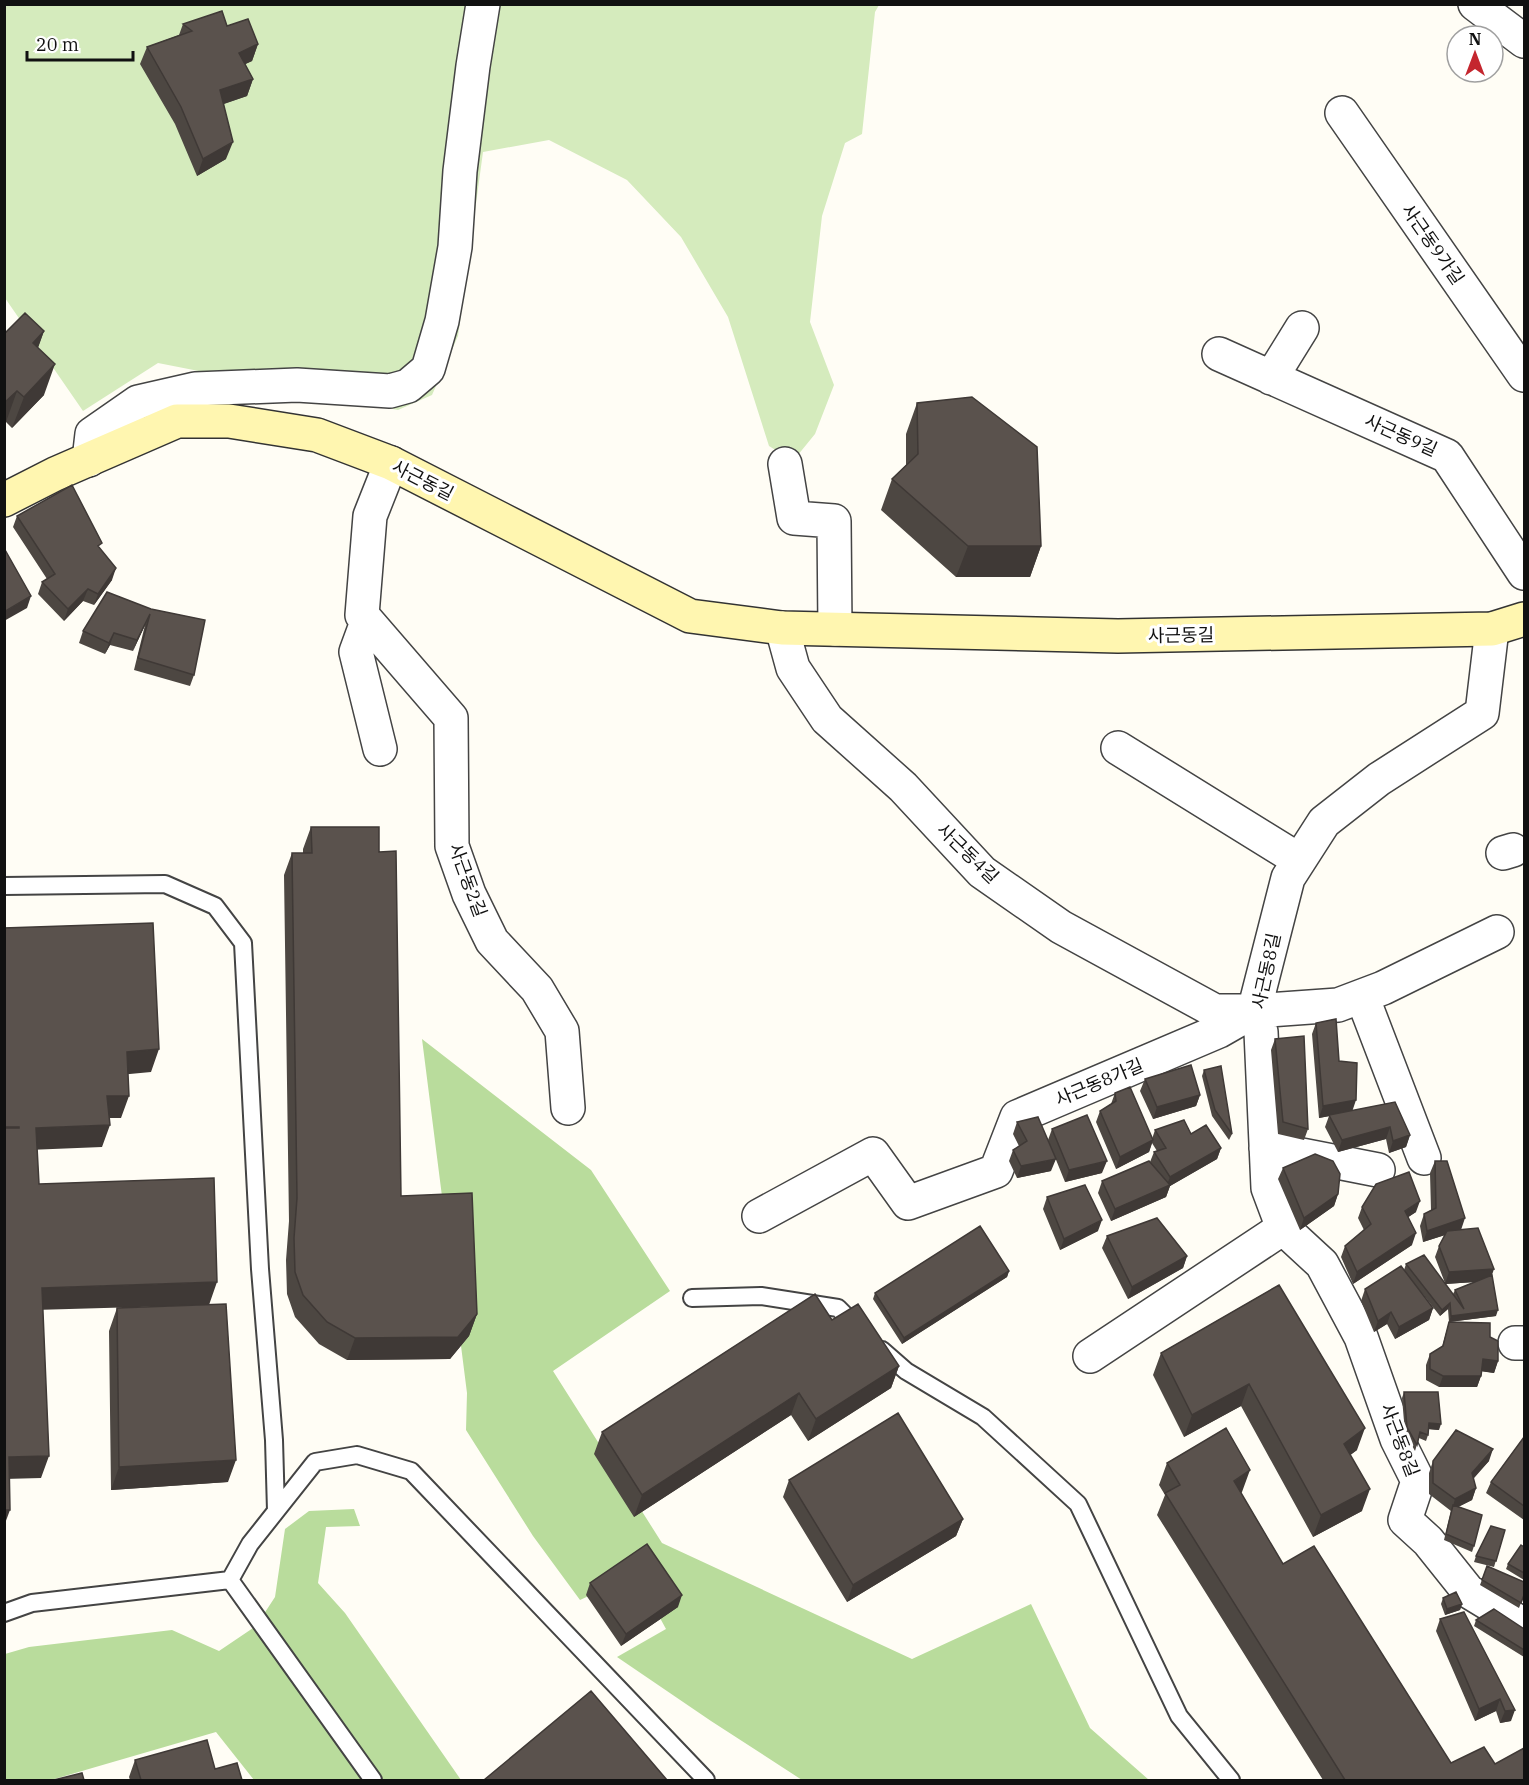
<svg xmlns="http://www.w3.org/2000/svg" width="1529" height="1785" viewBox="0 0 1529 1785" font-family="'IBM Plex Serif','Noto Sans KR',serif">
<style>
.green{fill:#d5ebbd}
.forest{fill:#b9dc9c}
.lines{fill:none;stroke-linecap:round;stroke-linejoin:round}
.lane-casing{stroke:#444;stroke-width:20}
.street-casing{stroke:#444;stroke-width:36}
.secondary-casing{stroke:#333;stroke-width:36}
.lane{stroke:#fff;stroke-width:16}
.street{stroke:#fff;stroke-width:33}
.secondary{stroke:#fff6b0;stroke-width:33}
.wall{fill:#4d4742;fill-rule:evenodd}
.shaded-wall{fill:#3f3936}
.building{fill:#5a524d;stroke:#3f3936;stroke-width:1.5}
.labels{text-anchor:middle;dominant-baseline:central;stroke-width:6;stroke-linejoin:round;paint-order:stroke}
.street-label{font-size:18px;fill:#111;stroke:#fff}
</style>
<rect width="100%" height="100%" fill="#fffdf5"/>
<!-- green -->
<path class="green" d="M4,5h875l-4,7 -13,122 -17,9 -23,73 -12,106 24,63 -19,49 -22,27 -24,-15 -41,-129 -47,-80 -54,-57 -78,-40 -66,12 -25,184 -26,59 -34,15 -240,-47 -75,48 -78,-113z"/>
<!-- forest -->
<path class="forest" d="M422,1039l169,131 79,121 -117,80 109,172 250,116 119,-55 59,124 59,52h-347l-91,-59 -94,-64 49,-28 -30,-55 -56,26 -47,-64 -67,-106 1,-37z
M354,1509l6,17 -34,1 -8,56 27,30 116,167h-207l-38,-48 -165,48h-46v-126l24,-7 143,-17 47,21 37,-25 19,-29 10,-68 24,-18z"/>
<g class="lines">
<defs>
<path id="lane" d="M4,886l161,-2 50,22 28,37 17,326 14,171 2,71
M692,1298l69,-2 77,12 21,21
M882,1350l24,21 77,46 95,87 101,212 52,64
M230,1580l20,-36 65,-82 42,-7 54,16 295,309
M230,1580l143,200
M4,1613l28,-10 198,-23"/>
<path id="street" d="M1475,4l49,37
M1342,113l182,262
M1219,354l228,102 77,117
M1271,378l31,-50
M89,460l3,-26 46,-32 57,-13 102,-4 93,6 18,-5 20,-17 14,-48 13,-74 5,-76 13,-105 10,-62
M391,463l-21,53 -8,99 89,103 1,128 17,48 23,47 45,48 25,42 6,77
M785,464l9,54 40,3 1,108
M367,622l-11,30 24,97
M782,628l11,40 34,51 76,68 79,85 79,55 154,84h39
M1492,629l-10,84 -103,66 -55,43 -36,56 -34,133 7,21 7,156 15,40 39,36 39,73 36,102 21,42 -13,39 23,21 40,50 56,34
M1118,748l181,112
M1503,853l10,-3
M1362,996l62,162
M1266,1148l112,22
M759,1216l114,-62 35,49 88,-32 21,-54 202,-86 35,-20 84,-6 45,-17 114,-56
M1515,1343h9
M1090,1356l193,-128"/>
<path id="secondary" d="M4,500l51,-26 122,-53h52l88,14 74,28 299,153 92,12 336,8 374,-7 32,-10"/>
</defs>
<!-- lane casing -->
<use href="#lane" class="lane-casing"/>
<!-- street casing -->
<use href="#street" class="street-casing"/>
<!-- secondary casing -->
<use href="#secondary" class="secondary-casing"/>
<!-- lane -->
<use href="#lane" class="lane"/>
<!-- street -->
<use href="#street" class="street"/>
<!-- secondary -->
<use href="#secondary" class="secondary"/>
</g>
<!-- wall -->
<path class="wall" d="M183,24l44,2 31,18 -6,17 -7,3 8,15 -6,17 -23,8 2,55 -29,17 -22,-52 -35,-60 7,-17 32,-12z
M44,331l-6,16 6,48 -32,33 -6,-6v-90z
M917,403l124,143 -11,31h-74l-75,-67 11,-31 14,-14v-31z
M17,516l83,33 12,31 -18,25 -11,-4 -19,20 -26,-27 4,-12 5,-3 -34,-52z
M151,609l43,66 -4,11 -56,-16 11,-45 -12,26 -23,-6 -5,9 -26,-11 4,-12z
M311,827l68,25 22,344 76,118 -8,22 -19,23 -103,1 -28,-16 -24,-27 -8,-23 -1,-34 3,-39 -5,-346 8,-22h11v-4z
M1316,1023l23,38 13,49 58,25 -4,12 -17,6 -3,-14 -48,13 -13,-25 4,-11 -10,2 -7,-84z
M1275,1039l33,90 -4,11 -26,-6 -7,-84z
M1204,1070l28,64 -3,6 -17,-24 -10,-40z
M1145,1079l55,16 -4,11 -43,13 -13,-28z
M1115,1093l37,46 3,-9 36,4 30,14 -4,11 -47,27 -4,11 -55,24 -13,-28 4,-12 48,-19 4,-10 3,-1 -5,-8 -3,9 -33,17 -20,-47 4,-11 11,-7z
M1017,1122l34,49 -34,7 -8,-17 4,-11 6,-4 -6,-12z
M1052,1129l50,44 -37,9 -17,-42z
M1435,1161l26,69 31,45 4,41 -47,6 -1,-13 -8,7 -22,-28 15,20 -4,12 -34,19 -8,-15 -13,8 -13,-31 4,-12 39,-19 2,-6 39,19 -10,-26 4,-11 6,-11 -22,7 -3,-16 4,-12 7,-4 -1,-37zM1475,1282l-20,8 -2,4 -8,-10z
M1283,1168l55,26 -4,12 -34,24 -22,-51z
M1047,1197l51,34 -38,19 -17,-41z
M1362,1207l54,5 -8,5 4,28 -59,39 -12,-27 4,-11 19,-16 -6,-12z
M1107,1236l80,20 -4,12 -55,31 -26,-51z
M1009,1271l-2,6 -105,67 -29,-45 2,-6z
M1279,1285l78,165 -7,5 12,56 -49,26 -72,-131 -57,31 -31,-62 8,-22z
M117,1308l111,174 -117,8 -2,-159z
M832,1320l67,46 -8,22 -83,53 -17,-26 -157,102 -40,-63 8,-22z
M1449,1322l41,15 8,24 -4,12 -12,-2 -1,5 -4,11h-38l-13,-7v-15l4,-11 12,-7z
M1404,1392l35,38 -10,-1 -1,6 -2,6 -7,-3 -4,13 -10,-18 -3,-35z
M1524,1437v83l-38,-27 5,-11z
M1433,1461h56l-16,17 3,10 -4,12 -14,7 16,39 -2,6 -28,-12 7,-29 -22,-17v-21z
M1167,1463l75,29 -1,1 42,71 168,199 44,1 29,16h-201l-166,-265 8,-20 -6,-10z
M789,1480l174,39 -7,17 -109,66 -64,-105z
M1505,1530l-11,37 -20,-5 2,-6z
M1524,1547v33l-18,-11 2,-5z
M1487,1566l37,29 -5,13 -39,-23z
M590,1583l88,24 -57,39 -35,-51z
M1443,1598l19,6 -2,6 -15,5 -4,-11z
M1464,1612l47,109 -11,2 -4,-12 -21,10 -39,-90 4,-12z
M1476,1620l48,9v28l-50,-31z
M135,1760l80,9 27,11h-112l-1,-3z"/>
<!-- shaded-wall -->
<path class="shaded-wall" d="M258,44l-6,17 -19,9 6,-17z
M253,79l-6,17 -33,11 6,-17z
M233,142l-7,17 -29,17 6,-17z
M44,331l-11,31v-19z
M55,364l-11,31 -32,33 12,-31z
M17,391l-11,31 -2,1v-20z
M968,546h73l-11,31h-74z
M116,568l-4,12 -18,25 4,-11z
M88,589l-5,12 -19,20 4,-12z
M31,596l-4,12 -23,13v-9z
M150,614l-5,11 -12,26 4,-11z
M114,633l-4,12 -5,9 4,-11z
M159,1049l-8,23 -32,3 8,-23z
M1200,1095l-4,11 -43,13 4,-12z
M107,1096h22l-8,22h-22z
M1356,1100l-4,12 -33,6 4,-12z
M110,1125l-8,22 -74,3 8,-22z
M1390,1127l-4,12 -48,13 4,-12z
M1410,1135l-4,12 -17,6 4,-12z
M1153,1140l-4,12 -33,17 4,-12z
M1221,1148l-4,11 -47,27 -4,11 -55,24 4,-12 51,-22 4,-10z
M1056,1159l-5,12 -34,7 4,-12z
M1107,1161l-5,12 -37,9 4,-12z
M1338,1194l-4,12 -34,24 4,-12z
M1420,1201l-4,11 -15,10 4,-11z
M1465,1218l-4,12 -38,12 4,-11z
M1102,1220l-4,11 -38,19 4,-11z
M1416,1233l-4,12 -59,39 4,-12z
M1187,1256l-4,12 -55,31 4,-12z
M1494,1269l-4,12 -45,3 4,-12z
M1009,1271l-2,6 -105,67 2,-6z
M217,1282l-8,23 -175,5 8,-22z
M1450,1303l-2,6 -8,7 2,-6z
M1433,1308l-4,12 -34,19 4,-12z
M1498,1310l-2,6 -47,6 2,-6z
M1391,1312l-4,12 -13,8 4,-11z
M477,1314l-8,22 -19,23 -103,1 8,-22z
M1483,1359l15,2 -4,12 -15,-2z
M899,1366l-8,22 -83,53 8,-22z
M1443,1376h38l-4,11h-38z
M1249,1384l-8,22 -57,31 8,-22z
M799,1393l-8,22 -157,102 8,-22z
M1429,1423l12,1 -2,6 -12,-1z
M1365,1428l-8,22 -21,16 8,-22z
M1493,1449l-4,12 -21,24 4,-12z
M49,1456l-8,22 -37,1 5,-22z
M236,1460l-8,22 -117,8 8,-23z
M1250,1470l-8,22 -16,11 8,-22z
M1476,1488l-4,12 -20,10 3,-11z
M1370,1489l-8,22 -49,26 8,-22z
M4,1510h6l-6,16z
M963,1519l-7,17 -109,66 6,-17z
M682,1595l-4,12 -57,39 5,-12z
M1462,1604l-2,6 -15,5 2,-6z
M1500,1699l-4,12 -21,10 4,-12z
M1515,1710l-4,11 -11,2 5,-12z"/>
<!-- building -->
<path class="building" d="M222,11l5,15 21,-7 10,25 -19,9 14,26 -33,11 13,52 -30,17 -22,-52 -34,-60 45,-16 -9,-7z
M25,313l19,18 -11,12 22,21 -31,33 -7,-6 -13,12v-72l2,1z
M972,397l65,50 4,99h-73l-76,-67 26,-25 -1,-51z
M72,485l30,58 -4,3 18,22 -18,26 -10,-5 -20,20 -26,-27 13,-8 -38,-58z
M4,548l27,48 -27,16z
M107,592l44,17 54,11 -11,55 -56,-17 12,-44 -13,26 -23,-7 -5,10 -26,-12z
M311,827h68v25l17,-1 5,345 71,-3 5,121 -19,23 -103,1 -28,-16 -24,-27 -8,-23 -1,-34 3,-40 -5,-345h20z
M153,923l6,126 -32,3 2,44h-22l3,29 -74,3 3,56 175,-6 3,104 -175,6 7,168 -40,1 1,53h-6v-382h15v-1h-15v-199z
M1336,1019l3,42 18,2 -1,37 -33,6 -7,-83z
M1304,1036l4,93 -25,-7 -8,-83z
M1191,1065l9,30 -43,12 -12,-28z
M1221,1066l11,68 -17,-24 -11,-40z
M1130,1087l23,53 -33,17 -20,-46 16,-10 -1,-8z
M1395,1102l15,33 -17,6 -3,-14 -48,13 -13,-25z
M1087,1115l20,46 -38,9 -17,-41z
M1038,1117l18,42 -35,7 -8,-16 14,-9 -10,-19z
M1184,1120l7,14 15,-9 15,23 -51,29 -16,-25 12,-4 -11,-18z
M1315,1154l18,7 7,13 -2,20 -34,24 -21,-50z
M1149,1161l21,24 -55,24 -13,-28z
M1435,1161h12l18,57 -38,13 -3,-17 12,-6z
M1409,1172l11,29 -15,10 11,22 -59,39 -12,-26 26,-22 -9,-17 14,-23z
M1085,1185l17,35 -38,19 -17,-42z
M1157,1218l30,38 -55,31 -25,-51z
M980,1226l29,45 -105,67 -29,-45z
M1478,1228l16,41 -45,3 -10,-26 8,-15z
M1424,1255l40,54 -9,-19 37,-15 6,35 -47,6 -1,-13 -8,7 -36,-46z
M1401,1266l32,42 -34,19 -8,-15 -13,9 -13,-32z
M1279,1285l86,143 -21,16 26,45 -49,26 -72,-131 -57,31 -31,-62z
M815,1294l17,26 26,-16 41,62 -83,53 -17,-26 -157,102 -40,-63z
M226,1304l10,156 -117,7 -2,-159z
M1449,1322l41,1v14l8,4v20l-15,-2 -2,17h-38l-13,-7v-15l13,-8z
M1404,1392h34l3,32 -12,-1 -1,12 -8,-3 -3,13 -10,-18z
M898,1413l65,106 -110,66 -64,-105z
M1226,1428l24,42 -16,11 49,83 31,-18 137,217 33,-16 11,17 29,-16v32h-179l-180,-287 15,-8 -13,-22z
M1456,1430l37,19 -21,24 4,15 -21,11 -22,-16v-22z
M1524,1437v69l-33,-24z
M1453,1505l29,10 -8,31 -28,-12z
M1491,1526l14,4 -9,31 -20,-5z
M647,1544l35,51 -56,39 -36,-51z
M1521,1545l3,2v26l-16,-9z
M1487,1566l37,16v13l-3,8 -39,-23z
M1456,1592l6,12 -15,5 -4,-11z
M1494,1609l30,20v21l-48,-30z
M1464,1612l51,98 -10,1 -5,-12 -21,10 -39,-90z
M591,1691l76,89h-183z
M207,1740l8,29 22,-6 5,17h-101l-6,-20z
M82,1773l2,7h-30z"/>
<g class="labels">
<!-- street labels -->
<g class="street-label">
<text transform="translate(1433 244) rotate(55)">사근동9가길</text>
<text transform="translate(1401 435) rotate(24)">사근동9길</text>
<text transform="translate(423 480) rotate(27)">사근동길</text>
<text transform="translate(1181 635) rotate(-1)">사근동길</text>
<text transform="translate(968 853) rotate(44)">사근동4길</text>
<text transform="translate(468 880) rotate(70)">사근동2길</text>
<text transform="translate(1266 971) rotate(-78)">사근동8길</text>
<text transform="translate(1099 1082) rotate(-23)">사근동8가길</text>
<text transform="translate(1400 1440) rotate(69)">사근동8길</text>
</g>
</g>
<!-- border -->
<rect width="1529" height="1785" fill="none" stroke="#111111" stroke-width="12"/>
<!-- north arrow -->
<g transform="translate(1475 54)"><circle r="28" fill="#ffffff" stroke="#a0a0a0" stroke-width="1.5"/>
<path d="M0-4.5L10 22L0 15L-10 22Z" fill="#c4262e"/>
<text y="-9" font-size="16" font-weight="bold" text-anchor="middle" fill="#111111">N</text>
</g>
<!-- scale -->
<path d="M27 51v9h106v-9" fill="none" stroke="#111111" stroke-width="3"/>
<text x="36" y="51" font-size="18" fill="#111111" stroke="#ffffff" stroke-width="4.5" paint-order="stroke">20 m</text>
</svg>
